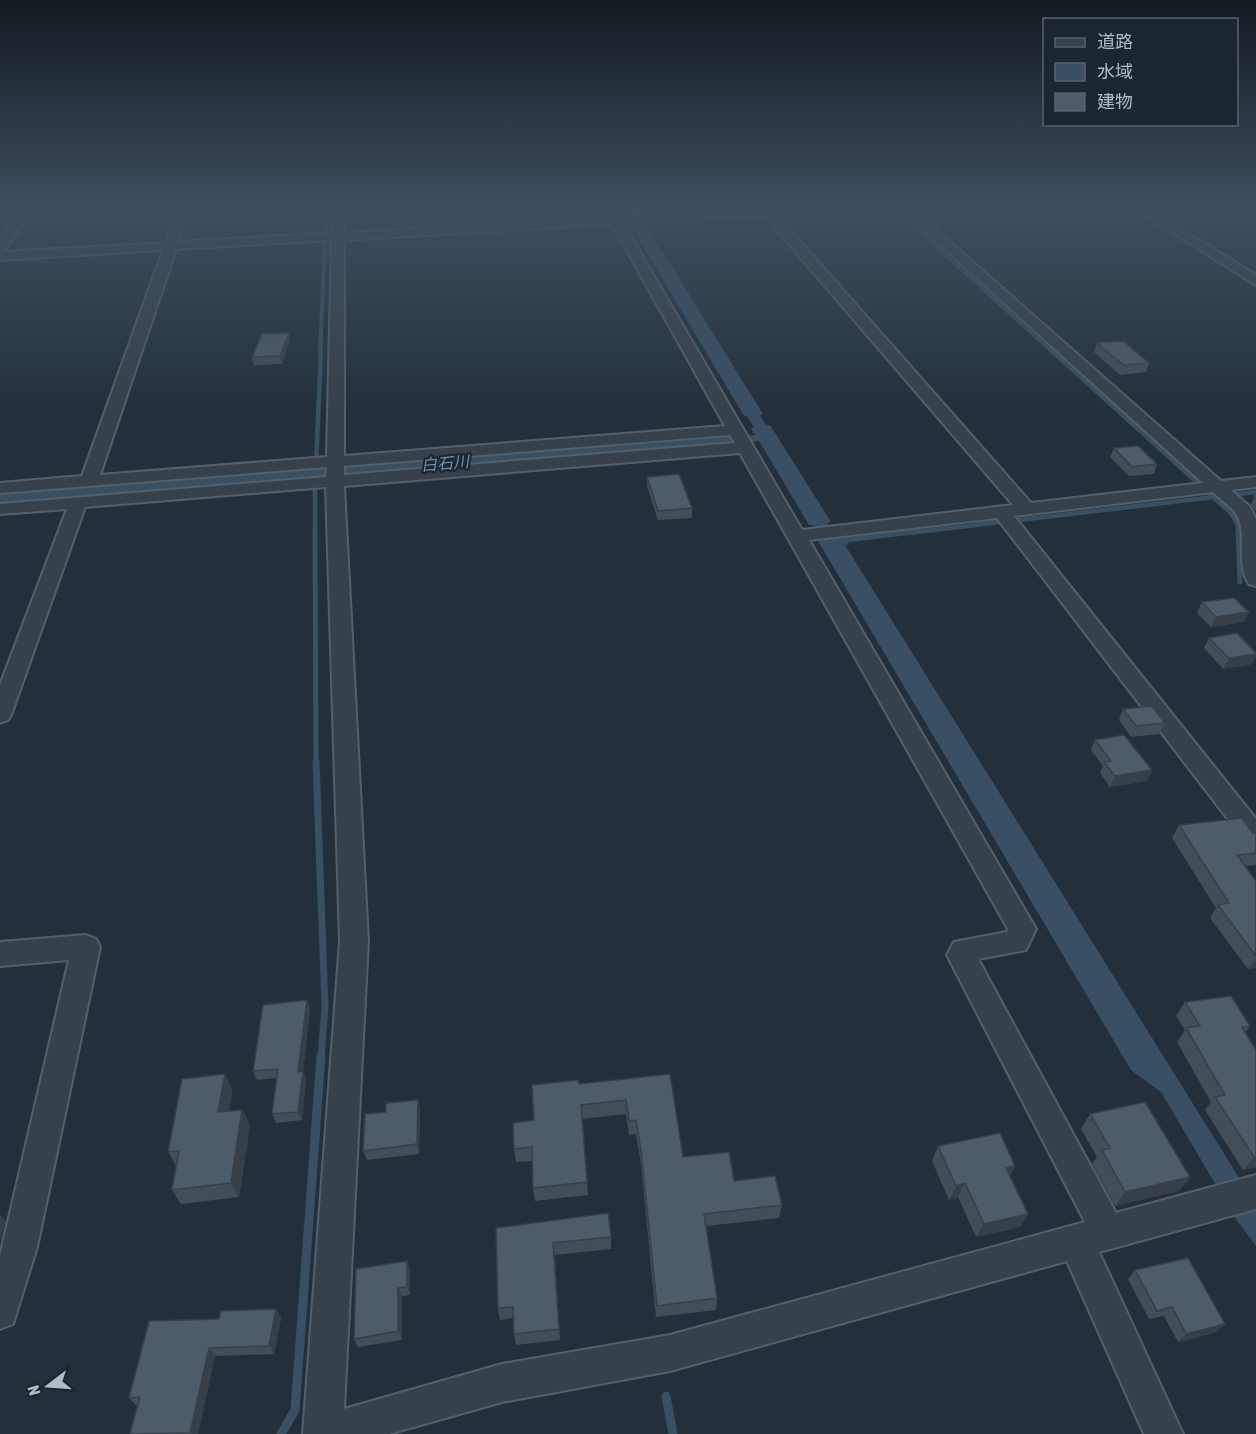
<svg xmlns="http://www.w3.org/2000/svg" width="1256" height="1434" viewBox="0 0 1256 1434" font-family="'Asap Condensed','Noto Sans JP',sans-serif">
<style>
.water{fill:#395064}
.lines{fill:none;stroke-linecap:round;stroke-linejoin:round}
.stream-far4{stroke:#395064;stroke-width:4}
.stream-far3{stroke:#395064;stroke-width:4.5}
.stream-far2{stroke:#395064;stroke-width:5}
.stream-far1{stroke:#395064;stroke-width:7}
.stream{stroke:#395064;stroke-width:9}
.minor-casing{stroke:#555f69;stroke-width:4}
.minor{fill:#37414b;fill-rule:evenodd}
.wall{fill:#434e59}
.shaded-wall{fill:#374049}
.building{fill:#4e5b68;stroke:#374049;stroke-width:1.5}
.labels{text-anchor:middle;dominant-baseline:central;stroke-width:4.5;stroke-linejoin:round;paint-order:stroke}
.far-water-label{font-size:16px;font-style:italic;fill:#7391aa;stroke:#1c2630}
</style>
<rect width="100%" height="100%" fill="#23303b"/>
<!-- water -->
<path class="water" d="M623,211h15l2,3 -3,1 5,8h3l118,191 -3,1 6,10h4l61,97 -4,1 10,16 8,-1 4,6 -4,1 411,660v41l-20,-27 -75,-127 -30,-22 -313,-529 4,-1 -9,-15h-4l-50,-84 -759,63v-11l755,-58 -4,-7 3,-1 -7,-11h-3l-114,-192 3,-1z"/>
<g class="lines">
<!-- stream-far4 -->
<path class="stream-far4" d="M897,211l157,142
M325,234l1,-23
M4,253l28,-42
M320,353l5,-112"/>
<!-- stream-far3 -->
<path class="stream-far3" d="M1052,351l179,162 7,12v8
M316,464l5,-113
M315,480v53
M1238,494l18,-2
M1019,520l195,-23
M908,533l93,-11"/>
<!-- stream-far2 -->
<path class="stream-far2" d="M315,531l1,232
M1238,531l2,51
M838,541l83,-10"/>
<!-- stream-far1 -->
<path class="stream-far1" d="M316,762l9,245 -4,51"/>
<!-- stream -->
<path class="stream" d="M666,1396l7,38
M281,1434l14,-24 26,-354"/>
<defs>
<path id="minor" d="M19,211h11l-26,39 -4,1v-13z
M178,211h11l-11,31 154,-9 1,-22h11v22l264,-16 -3,-6h10l4,6 101,-6h60l-4,3 255,289 172,-20 -300,-272h12l306,270 35,-4v10l-25,3 19,17 6,12v67l-7,-2c-14,-21 -1,-47 -12,-69 -5,-8 -17,-16 -24,-23l-199,24 242,303v28l-9,-3 -250,-326 -188,22 227,389 -10,21 -48,9 138,254 140,-38v34l-157,43 84,182h-39l-77,-173 -397,110 -168,31 -113,32h-86l37,-493 -14,-454 -241,20 -74,208 -3,5 -8,3v-38l67,-176 -67,5v-10l326,-27 1,-10 -327,26v-10l82,-7 81,-226 -163,10v-8l166,-9zM764,215l249,290 -211,25 -179,-307zM612,224l113,202 -381,30v-216zM332,240l-5,217 -227,18 76,-226zM730,435l5,8 -391,32v-9zM740,453l268,476 -1,3 -53,10 -7,13 138,267 -415,113 -168,29 -158,45 24,-468 -24,-455z
M1138,211h14l104,64v10z
M86,935l10,4 4,8 -63,300 -24,77 -13,5v-73l69,-296 -69,6v-24z"/>
</defs>
<!-- minor casing -->
<use href="#minor" class="minor-casing"/>
<!-- minor -->
<use href="#minor" class="minor"/>
</g>
<!-- wall -->
<path class="wall" d="M289,333l1,7 -8,24 -28,1 -2,-8z
M1097,343l52,20 -3,9 -26,3 -26,-23z
M1114,448l43,16 -3,10 -25,2 -19,-19z
M647,477l45,31v10l-34,2 -11,-34z
M1255,494h1v17l-5,-6z
M1202,602l42,20 -33,5 -14,-14z
M1209,638l43,26 -29,5 -19,-21z
M1123,709l42,14 -5,11 -29,3 -12,-17z
M1095,740l57,30 -5,11 -37,6 -10,-14 3,-7 -12,-16z
M1179,825l74,8 3,1v31l-11,1 11,15v87l-8,1 -38,-51 6,-10 -44,-70z
M307,1000l3,10 -7,61 3,9 -4,40 -26,3 -4,-9 5,-36 -20,2 -4,-9z
M1185,1002l65,24 -5,7 11,134 -13,3 -38,-60 6,-8 -34,-60 8,-12 -9,-14z
M670,1074l13,83 51,24 48,24 -3,13 -73,8 11,72 -1,12 -60,7 -15,-153 -5,-30 -7,1 -3,-21 -44,5 6,76 -53,6 -2,-13 -1,-27 -16,1 -2,-13 20,-29 45,-36z
M232,1089l-3,22 13,-1 8,15 -11,72 -58,7 -9,-14 4,-24 -8,-14z
M418,1100l2,10 -1,44 -52,6 -4,-9 23,-39z
M1090,1114l100,63 -11,14 -64,15 -23,-42 5,-7 -16,-28z
M938,1146l77,20 -5,9 18,39 -8,13 -44,10 -18,-40 -9,3 -17,-39z
M496,1228l115,9v12l-56,6 5,85 -44,5 -2,-11v-16l-14,2 -2,-12z
M407,1261l3,9v25l-8,1v44l-44,7 -4,-8z
M1135,1270l82,62 -39,10 -14,-26 -15,3 -21,-40z
M276,1309l5,9 -7,36 -59,2 -17,78h-68l8,-29h-2l-7,-7 90,-79z"/>
<!-- shaded-wall -->
<path class="shaded-wall" d="M289,333l1,7 -8,24 -2,-8z
M1249,612l-5,10 -33,5 5,-10z
M1256,654v2l-4,8 -29,5 6,-11z
M1152,770l-5,11 -37,6 5,-11z
M1256,958v10l-8,1z
M307,1000l3,10 -8,70 -4,-8z
M303,1071l3,9 -4,40 -4,-8z
M225,1074l7,15 -6,38 -8,-15z
M418,1100l2,10 -1,44 -2,-10z
M242,1110l8,15 -11,72 -8,-14z
M1254,1157h2v10l-13,3z
M1015,1166l-7,14 -2,-12z
M1190,1177l-11,14 -64,15 10,-14z
M965,1183l-7,14 -9,3 7,-14z
M1028,1214l-8,13 -44,10 8,-13z
M0,1215l6,6 -6,21z
M553,1243l2,12 5,85 -1,-11z
M407,1261l3,9v25l-3,-8z
M398,1288l4,8v44l-4,-9z
M276,1309l5,9 -7,36 -5,-8z
M1225,1324l-8,8 -39,10 8,-8z
M209,1348l6,8 -17,78h-7l-1,-1z"/>
<!-- building -->
<path class="building" d="M289,333l-9,23 -28,1 10,-23z
M1123,341l26,22 -26,2 -26,-22z
M1138,446l19,18 -25,3 -18,-19z
M679,474l13,34 -34,3 -11,-34z
M1234,598l15,14 -33,5 -14,-15z
M1237,633l19,20v1l-27,4 -20,-20z
M1152,706l13,17 -29,3 -13,-17z
M1124,735l28,35 -37,6 -11,-14 7,-1 -16,-21z
M1242,818l11,15 3,1v19l-19,2 19,26v75l-38,-51 11,-2 -50,-78z
M1231,996l19,30 -8,1 14,23v107h-2l-39,-60 10,-2 -39,-67 14,-2 -15,-24z
M307,1000l-9,72 5,-1 -5,41 -26,2 6,-45 -25,2 10,-66z
M225,1074l-7,38 24,-2 -11,73 -59,7 7,-39 -11,1 14,-73z
M670,1074l13,83 46,-5 5,29 41,-5 7,29 -78,9 13,84 -60,8 -16,-156 -5,-30 -7,1 -3,-21 -45,5 6,77 -54,6 -1,-41 -18,2 -1,-26 21,-3 -2,-35 46,-5 1,4z
M418,1100l-1,44 -54,7 2,-37 21,-2v-9z
M1145,1102l45,75 -65,15 -23,-42 8,-2 -20,-34z
M1000,1133l15,33 -9,2 22,46 -44,10 -19,-41 -9,3 -18,-40z
M608,1213l3,24 -58,6 6,86 -45,5 -1,-27 -15,1 -2,-80z
M1188,1258l37,66 -39,10 -14,-27 -15,4 -22,-41z
M407,1261v26l-9,1v43l-44,8 2,-70z
M276,1309l-7,37 -60,2 -19,85 -60,1 10,-37 -11,1 20,-77 70,-2 2,-8z"/>
<!-- sky -->
<linearGradient id="sky" x2="0" y2="1"><stop stop-color="#131a20"/><stop offset="0.51" stop-color="#3f4e60"/><stop offset="1" stop-color="#3f4e60" stop-opacity="0"/></linearGradient>
<rect width="1256" height="412" fill="url(#sky)"/>
<g class="labels">
<!-- far-water labels -->
<g class="far-water-label">
<text transform="translate(445 463) rotate(-5)">白石川</text>
</g>
</g>
<!-- legend -->
<rect x="1043" y="18" width="195" height="108" fill="#1c2630" stroke="#58626c" stroke-width="1.5"/>
<rect x="1055" y="38" width="30" height="9" fill="#37414b" stroke="#58626c" stroke-width="1.5"/>
<text x="1097" y="48" font-size="18" fill="#b2bcc7">道路</text>
<rect x="1055" y="63" width="30" height="18" fill="#395064" stroke="#58626c" stroke-width="1.5"/>
<text x="1097" y="78" font-size="18" fill="#b2bcc7">水域</text>
<rect x="1055" y="93" width="30" height="18" fill="#4e5b68" stroke="#58626c" stroke-width="1.5"/>
<text x="1097" y="108" font-size="18" fill="#b2bcc7">建物</text>
<!-- north arrow -->
<g transform="translate(48 1386) rotate(253)" stroke="#1c2630" stroke-width="4.5" paint-order="stroke">
<path d="M0-4.5L10 22L0 15L-10 22Z" fill="#b2bcc7"/>
<text y="-9" font-size="16" font-weight="bold" text-anchor="middle" fill="#b2bcc7">N</text>
</g>
</svg>
